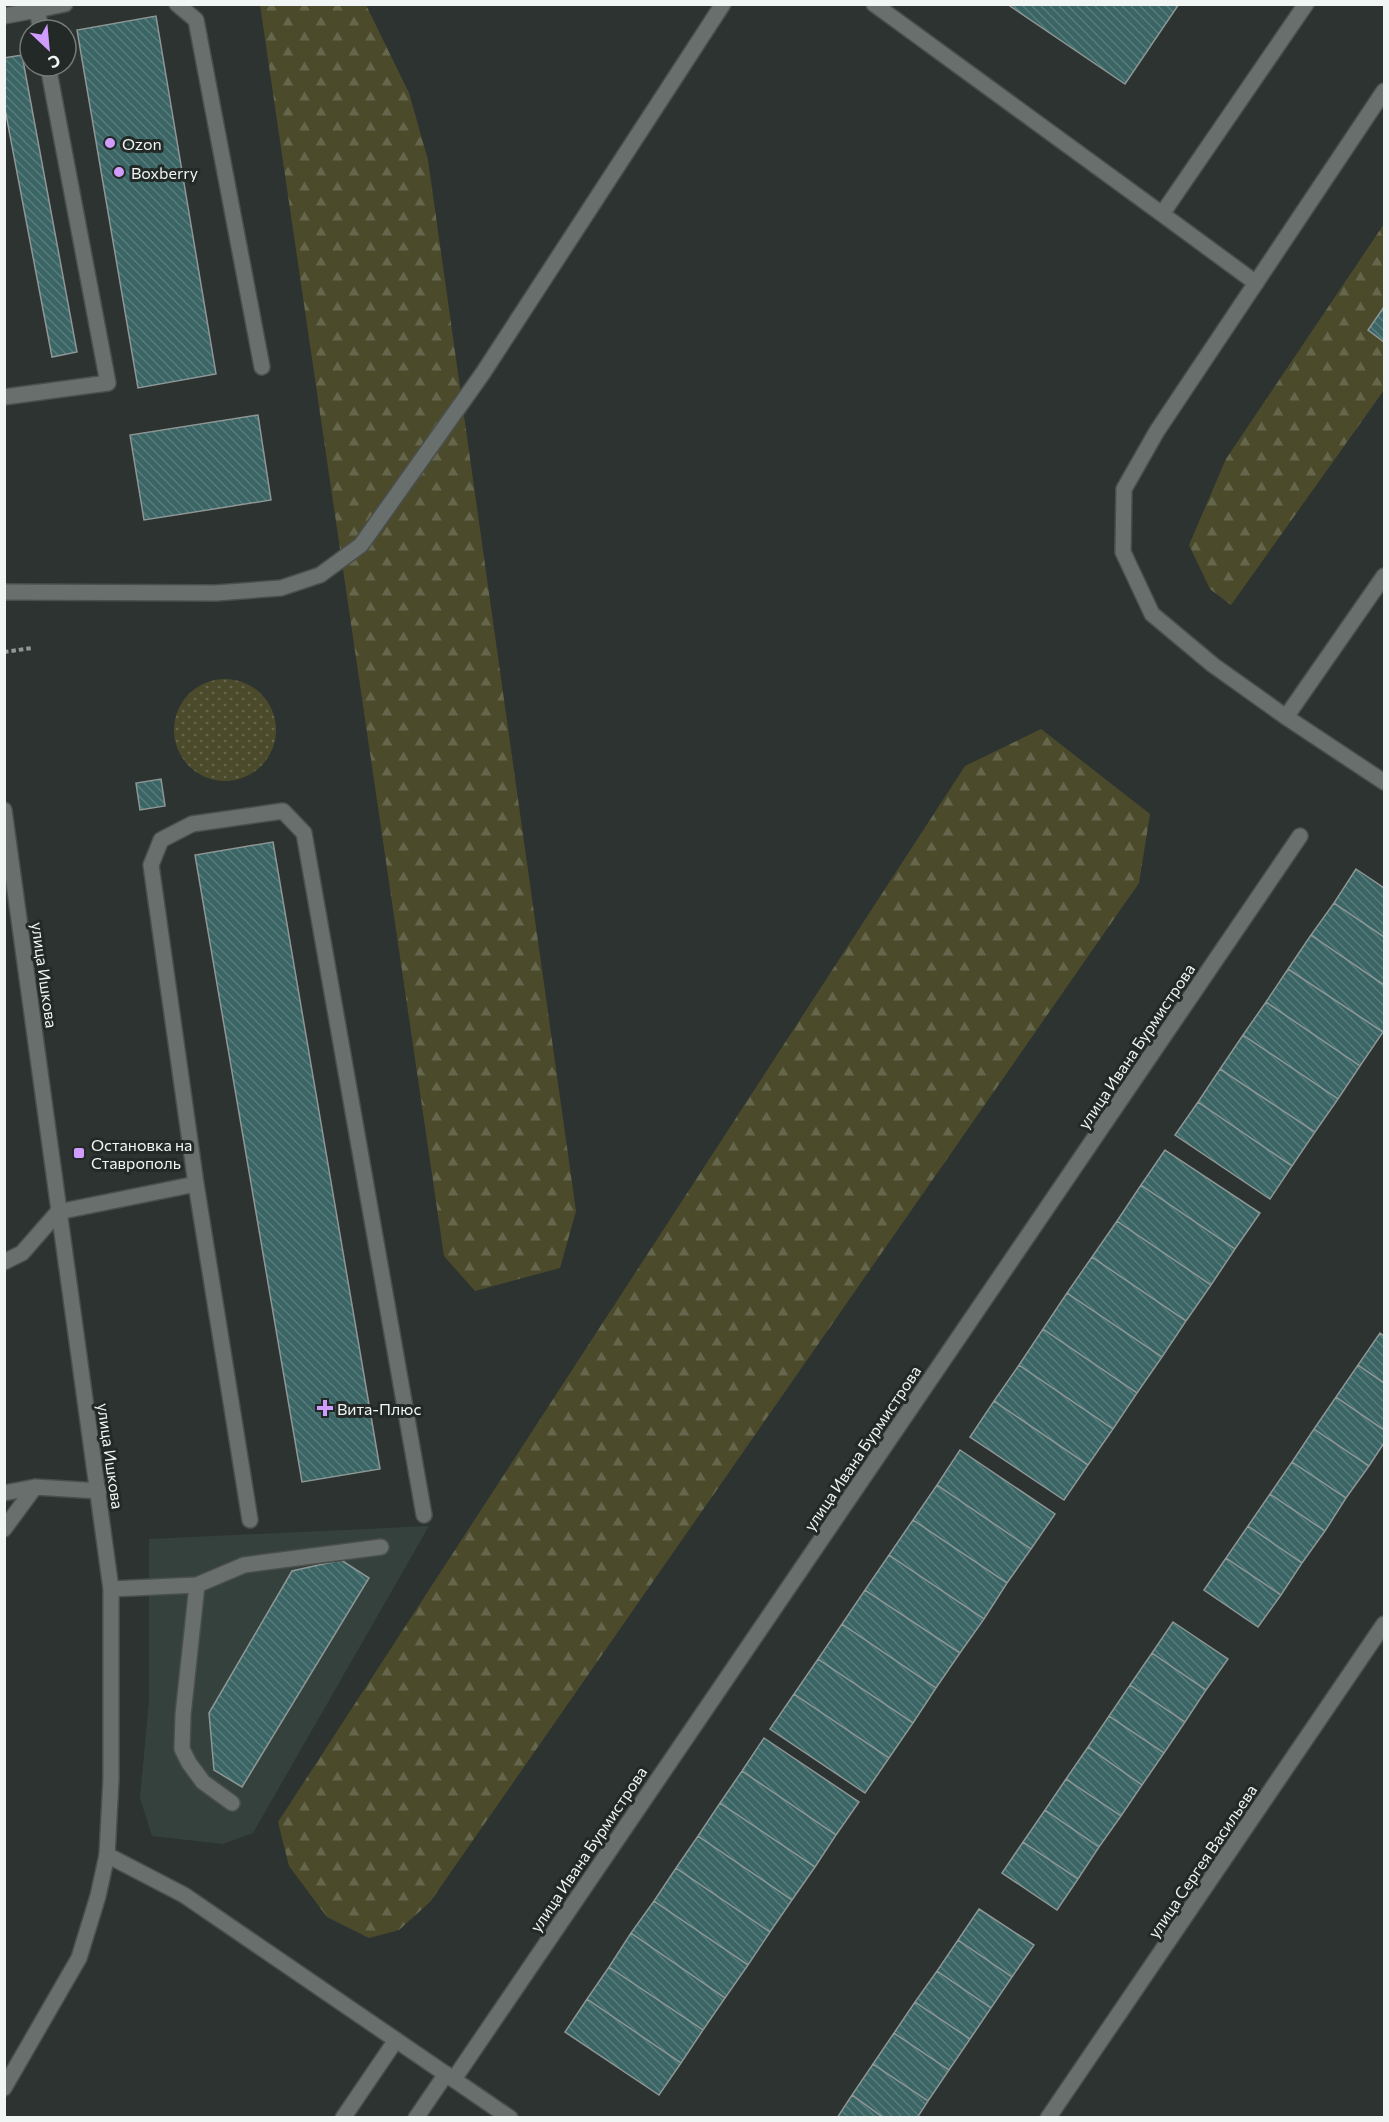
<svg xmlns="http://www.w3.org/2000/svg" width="1389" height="2122" viewBox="0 0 1389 2122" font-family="Commissioner,sans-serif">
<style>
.built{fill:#35413c}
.forest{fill:url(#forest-firs)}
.park{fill:url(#park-dots)}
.building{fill:url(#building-back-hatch);stroke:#8e9696;stroke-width:1.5}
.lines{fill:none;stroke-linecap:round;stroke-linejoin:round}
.service-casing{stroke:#4a4f4d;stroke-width:18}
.minor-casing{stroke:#4a4f4d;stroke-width:18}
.tertiary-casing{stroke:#4a4f4d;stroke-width:18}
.path{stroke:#929795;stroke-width:4;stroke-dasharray:4.5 3;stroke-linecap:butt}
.service{stroke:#686f6c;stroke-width:15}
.minor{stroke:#686f6c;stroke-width:15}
.tertiary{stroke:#686f6c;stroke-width:15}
.poi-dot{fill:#d09dfe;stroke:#232926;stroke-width:2}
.labels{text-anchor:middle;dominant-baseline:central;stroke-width:6;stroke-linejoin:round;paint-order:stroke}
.poi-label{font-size:16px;fill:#f1f5f3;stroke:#232926;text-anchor:start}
.street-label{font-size:16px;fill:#f1f5f3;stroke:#232926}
</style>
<defs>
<pattern id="forest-firs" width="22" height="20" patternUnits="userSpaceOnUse" patternTransform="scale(1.5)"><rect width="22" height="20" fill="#4b4b2c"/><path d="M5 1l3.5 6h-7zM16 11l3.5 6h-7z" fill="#65664b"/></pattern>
<pattern id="park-dots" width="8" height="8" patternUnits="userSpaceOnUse" patternTransform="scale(1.5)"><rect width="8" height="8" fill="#4b4b2c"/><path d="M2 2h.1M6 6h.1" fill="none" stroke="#65664b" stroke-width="1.8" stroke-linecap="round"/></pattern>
<pattern id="building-back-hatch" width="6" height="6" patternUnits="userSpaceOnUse" patternTransform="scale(1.5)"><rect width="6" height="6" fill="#3a6564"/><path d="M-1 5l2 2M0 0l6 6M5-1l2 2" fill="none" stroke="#577c7b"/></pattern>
</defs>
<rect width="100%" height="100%" fill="#2d3330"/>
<!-- built -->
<path class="built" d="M429,1526l-176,307 -30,11 -71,-8 -12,-38 9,-98v-161z"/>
<!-- forest -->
<path class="forest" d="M260,5h106l43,88 19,67 148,1051 -16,57 -85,23 -31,-35z
M1384,224v166l-153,215 -21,-16 -21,-44 37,-86z
M1041,729l109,85 -11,69 -709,1019 -31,28 -30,8 -42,-21 -38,-51 -11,-44 687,-1056z"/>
<!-- park -->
<path class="park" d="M174 730a51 51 0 1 1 102 0a51 51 0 1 1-102 0Z"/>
<!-- building -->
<path class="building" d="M1007,4h172l-54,80z
M156,16l60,358 -78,14 -61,-358z
M22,55l55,297 -25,5 -48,-253v-46z
M1384,307v35l-16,-12z
M258,415l13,85 -127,20 -14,-85z
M161,779l4,27 -25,4 -4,-27z
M273,842l107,627 -78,13 -107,-627z
M1356,869l28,19v49l-50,-34z
M1334,903l50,34v48l-73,-50z
M1311,935l73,50v45l-1,2 -95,-63z
M1288,969l95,63 -23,34 -94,-64z
M1266,1002l94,64 -22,33 -95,-64z
M1243,1035l95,64 -23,33 -95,-63z
M1220,1069l95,63 -23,34 -94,-64z
M1198,1102l94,64 -22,33 -95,-64z
M1165,1150l95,63 -25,36 -94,-64z
M1141,1185l94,64 -24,36 -94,-64z
M1117,1221l94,64 -25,36 -94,-64z
M1092,1257l94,64 -24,36 -95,-64z
M1067,1293l95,64 -25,36 -94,-64z
M1043,1329l94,64 -24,36 -94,-64z
M1380,1333l4,3v47l-26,-18z
M1019,1365l94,64 -25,36 -94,-64z
M1358,1365l26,18v47l-48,-33z
M1336,1397l48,33v13l-15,23 -55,-37z
M994,1401l94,64 -24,35 -94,-63z
M1314,1429l55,37 -23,32 -54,-36z
M960,1450l95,64 -24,35 -94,-64z
M1292,1462l54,36 -21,33 -55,-37z
M937,1485l94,64 -24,34 -94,-63z
M1270,1494l55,37 -23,32 -54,-37z
M913,1520l94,63 -23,36 -95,-64z
M1248,1526l54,37 -21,32 -55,-37z
M889,1555l95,64 -24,34 -95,-63z
M1226,1558l55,37 -23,32 -54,-37z
M341,1560l28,18 -127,209 -28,-17 -5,-57 83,-142z
M865,1590l95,63 -24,35 -94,-64z
M1173,1622l55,37 -22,31 -54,-37z
M842,1624l94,64 -23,35 -95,-64z
M1152,1653l54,37 -21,32 -55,-37z
M818,1659l95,64 -24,35 -95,-64z
M1130,1685l55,37 -21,31 -55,-37z
M794,1694l95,64 -24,35 -95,-64z
M1109,1716l55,37 -22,32 -54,-38z
M764,1738l95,64 -23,33 -94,-64z
M1088,1747l54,38 -21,31 -55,-37z
M742,1771l94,64 -21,32 -95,-64z
M1066,1779l55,37 -22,31 -54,-37z
M720,1803l95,64 -23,33 -94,-64z
M1045,1810l54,37 -21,32 -55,-37z
M698,1836l94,64 -22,32 -94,-64z
M1023,1842l55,37 -21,31 -55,-37z
M676,1868l94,64 -22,33 -94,-64z
M654,1901l94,64 -23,33 -94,-65z
M979,1909l55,36 -22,32 -54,-37z
M631,1933l94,65 -22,32 -94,-63z
M958,1940l54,37 -21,31 -54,-37z
M609,1967l94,63 -22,33 -94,-64z
M937,1971l54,37 -21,31 -55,-37z
M587,1999l94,64 -22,32 -94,-63z
M915,2002l55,37 -21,31 -55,-37z
M894,2033l55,37 -21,31 -55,-37z
M873,2064l55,37 -11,17h-33l-32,-23z
M852,2095l32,23h-47z"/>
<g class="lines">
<defs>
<path id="service" d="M177,4l19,16 66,347
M874,4l288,210 144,-210
M37,10l28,-6
M4,16l33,-6 4,20
M1162,214l94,69
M4,397l104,-14 -60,-317
M4,592l212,1 65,-5 39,-13 41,-30 122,-172 240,-369
M196,1184l54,336
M58,1212l138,-28 -45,-319 10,-25 31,-16 91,-13 21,22 120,682
M4,1493l31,-6 64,4
M4,1529l31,-42
M197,1585l-14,130 -1,34 7,14 14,19 29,21
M111,1589l86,-4 47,-20 137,-18
M343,2118l53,-78
M416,2118l30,-44"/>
<path id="minor" d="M1384,91l-227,340 -33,58 -1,63 29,62 61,51 73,52 98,65
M1286,717l98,-141
M4,1262l18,-9 36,-41
M107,1855l77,40 326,223
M454,2079l846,-1243
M1048,2118l336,-494"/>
<path id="tertiary" d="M4,810l107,779v190l-4,76 -9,41 -19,62 -75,130"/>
</defs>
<!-- service casing -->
<use href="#service" class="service-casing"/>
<!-- minor casing -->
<use href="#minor" class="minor-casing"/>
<!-- tertiary casing -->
<use href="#tertiary" class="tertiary-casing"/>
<!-- path -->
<path class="path" d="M4,652l28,-4"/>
<!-- service -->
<use href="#service" class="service"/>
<!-- minor -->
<use href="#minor" class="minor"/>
<!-- tertiary -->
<use href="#tertiary" class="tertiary"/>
</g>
<!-- markers -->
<g class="poi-dot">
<circle cx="110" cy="143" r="6"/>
<circle cx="119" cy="172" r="6"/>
<rect x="73" y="1147" width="12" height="12" rx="3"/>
<path d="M322 1399h6v6h6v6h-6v6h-6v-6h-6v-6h6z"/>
</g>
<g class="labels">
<!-- poi labels -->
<g class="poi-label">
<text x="122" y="143">Ozon</text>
<text x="131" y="172">Boxberry</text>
<text x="91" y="1144">Остановка на<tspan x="91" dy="18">Ставрополь</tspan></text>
<text x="337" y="1408">Вита-Плюс</text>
</g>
<!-- street labels -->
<g class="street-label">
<text transform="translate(45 975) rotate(82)">улица Ишкова</text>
<text transform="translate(1136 1046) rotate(-56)">улица Ивана Бурмистрова</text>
<text transform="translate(862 1448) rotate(-56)">улица Ивана Бурмистрова</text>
<text transform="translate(111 1456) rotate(82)">улица Ишкова</text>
<text transform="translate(588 1849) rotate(-56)">улица Ивана Бурмистрова</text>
<text transform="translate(1202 1861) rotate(-56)">улица Сергея Васильева</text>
</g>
</g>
<!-- border -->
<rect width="1389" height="2122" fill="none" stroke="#f1f5f3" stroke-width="12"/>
<!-- north arrow -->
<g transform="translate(48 48) rotate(154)"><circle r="28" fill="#232926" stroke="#757b78" stroke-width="1.5"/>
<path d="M0-4.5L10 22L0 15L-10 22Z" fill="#d09dfe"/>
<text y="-9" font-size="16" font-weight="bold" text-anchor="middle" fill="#f1f5f3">С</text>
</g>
</svg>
